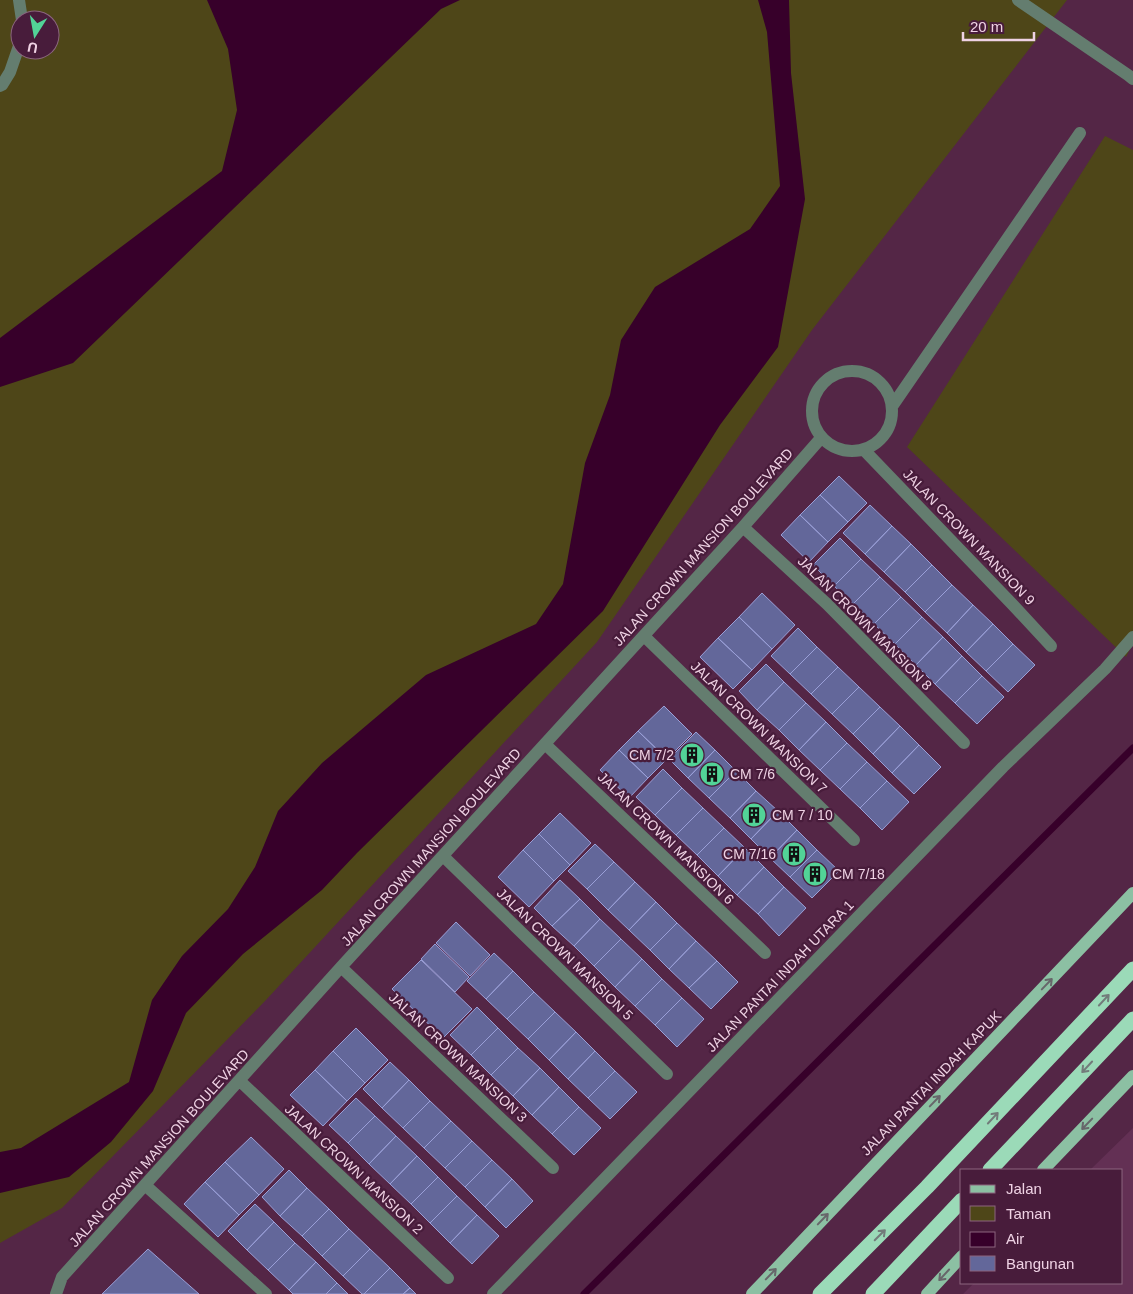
<svg xmlns="http://www.w3.org/2000/svg" width="1133" height="1294" viewBox="0 0 1133 1294" font-family="Arial,sans-serif">
<style>
.built{fill:#633054}
.green{fill:#4e4618;fill-rule:evenodd}
.water{fill:#37002a}
.lines{fill:none;stroke-linecap:round;stroke-linejoin:round}
.stream{stroke:#37002a;stroke-width:7}
.building{fill:#63679a;stroke:#9a9fd7}
.minor{stroke:#647d6f;stroke-width:12}
.major{stroke:#8cc0a3;stroke-width:12}
.highway{stroke:#9bdab8;stroke-width:15}
.oneway{stroke:#67666a}
.oneway2{stroke:#727b7a}
.labels{text-anchor:middle;dominant-baseline:central;stroke-width:4.5;stroke-linejoin:round;paint-order:stroke}
.street-label{font-size:14px;fill:#efd2e4;stroke:#481c3b}
.poi-label{font-size:14px;fill:#efd2e4;stroke:#481c3b;text-anchor:start}
</style>
<rect width="100%" height="100%" fill="#542646"/>
<!-- built -->
<path class="built" d="M1133,1128v166h-170l11,-11h148v-113h-32z"/>
<!-- green -->
<path class="green" d="M0,0h1067l-255,330 -215,312 -331,358 -204,208 -62,35zM20,20h30v30h-30z
M1105,136l28,14v493l-7,14 -219,-210z"/>
<!-- water -->
<path class="water" d="M207,0h253l-19,9 -368,354 -73,24v-49l222,-167 15,-61 -9,-61z
M758,0h31l2,73 14,126 -27,148 -58,78 -117,186 -246,242 -35,37 -79,64 -57,59 -33,78 -42,51 -42,35 -69,16v-41l21,-4 108,-66 23,-82 30,-44 46,-47 27,-42 23,-56 44,-48 104,-88 110,-51 27,-40 22,-121 25,-68 11,-55 34,-53 95,-58 30,-43 -13,-154z"/>
<g class="lines">
<!-- stream -->
<path class="stream" d="M584,1294l549,-546"/>
</g>
<!-- building -->
<path class="building" d="M839,476l28,27 -19,19 -28,-27z
M820,495l28,27 -20,20 -28,-27z
M870,505l22,21 -27,28 -22,-21z
M800,515l28,27 -19,20 -28,-27z
M892,526l19,18 -27,28 -19,-18z
M840,538l21,21 -27,27 -21,-21z
M911,544l21,21 -27,27 -21,-20z
M861,559l19,18 -27,27 -19,-18z
M932,565l20,20 -27,27 -20,-20z
M880,577l21,20 -27,27 -21,-20z
M952,585l21,20 -26,28 -22,-21z
M762,593l33,32 -23,24 -33,-32z
M901,597l21,20 -27,27 -21,-20z
M973,605l20,19 -27,28 -19,-19z
M739,617l33,32 -20,21 -34,-32z
M922,617l21,20 -27,28 -21,-21z
M993,624l20,20 -27,27 -20,-19z
M798,628l19,19 -27,27 -19,-18z
M943,637l19,19 -27,28 -19,-19z
M718,638l34,32 -19,19 -33,-32z
M1013,644l22,21 -27,27 -22,-21z
M817,647l21,20 -27,27 -21,-20z
M962,656l20,20 -27,27 -20,-19z
M766,664l18,18 -27,28 -18,-19z
M838,667l21,20 -27,27 -21,-20z
M982,676l22,21 -27,27 -22,-21z
M784,682l22,21 -27,27 -22,-20z
M859,687l21,20 -27,27 -21,-20z
M806,703l20,19 -27,28 -20,-20z
M664,706l28,28 -25,25 -29,-28z
M880,707l20,19 -27,28 -20,-20z
M826,722l21,21 -27,27 -21,-20z
M900,726l19,19 -27,28 -19,-19z
M638,731l29,28 -19,19 -29,-28z
M696,732l19,18 -27,28 -19,-19z
M847,743l20,19 -27,27 -20,-19z
M919,745l22,22 -27,27 -22,-21z
M619,750l29,28 -19,20 -29,-28z
M715,750l21,21 -27,27 -21,-20z
M867,762l20,19 -27,27 -20,-19z
M663,769l19,19 -27,27 -19,-18z
M736,771l20,20 -26,27 -21,-20z
M887,781l22,21 -27,28 -22,-22z
M682,788l21,20 -27,27 -21,-20z
M756,791l22,20 -27,28 -21,-21z
M703,808l21,20 -27,27 -21,-20z
M778,811l19,19 -27,28 -19,-19z
M560,813l31,30 -21,22 -31,-31z
M724,828l21,20 -27,28 -21,-21z
M797,830l20,20 -27,27 -20,-19z
M539,834l31,31 -16,16 -31,-31z
M595,844l19,18 -27,27 -19,-18z
M745,848l19,19 -27,28 -19,-19z
M523,850l31,31 -25,26 -31,-30z
M817,850l22,21 -27,27 -22,-21z
M614,862l21,20 -27,28 -21,-21z
M764,867l20,20 -26,27 -21,-19z
M560,880l20,19 -28,27 -18,-18z
M635,882l21,20 -27,28 -21,-20z
M784,887l22,21 -27,28 -21,-22z
M580,899l20,20 -26,27 -22,-20z
M656,902l21,21 -27,27 -21,-20z
M600,919l21,20 -27,27 -20,-20z
M456,922l34,33 -20,21 -34,-33z
M677,923l19,18 -27,28 -19,-19z
M621,939l21,20 -27,28 -21,-21z
M696,941l21,20 -28,27 -20,-19z
M435,944l34,33 -14,15 -34,-33z
M494,953l19,18 -27,28 -19,-18z
M642,959l20,20 -27,27 -20,-19z
M421,960l51,49 -29,29 -51,-49z
M717,961l21,21 -27,27 -22,-21z
M513,971l21,21 -27,27 -21,-20z
M662,979l20,19 -27,27 -20,-19z
M534,992l21,20 -27,27 -21,-20z
M682,998l22,21 -27,28 -22,-22z
M477,1007l21,21 -27,27 -21,-20z
M555,1012l21,20 -27,28 -21,-21z
M356,1028l32,32 -23,23 -32,-32z
M498,1028l20,20 -27,27 -20,-20z
M576,1032l19,19 -27,28 -19,-19z
M518,1048l22,20 -27,28 -22,-21z
M333,1051l32,32 -18,18 -32,-31z
M595,1051l20,20 -27,27 -20,-19z
M390,1062l19,18 -27,28 -19,-19z
M540,1068l19,19 -27,28 -19,-19z
M315,1070l32,31 -24,25 -33,-31z
M615,1071l22,21 -27,27 -22,-21z
M409,1080l21,21 -27,27 -21,-20z
M559,1087l20,20 -27,27 -20,-19z
M356,1098l19,18 -27,27 -19,-18z
M430,1101l21,20 -27,27 -21,-20z
M579,1107l22,21 -27,27 -22,-21z
M375,1116l21,20 -27,28 -21,-21z
M451,1121l21,20 -27,27 -21,-20z
M396,1136l21,20 -27,28 -21,-20z
M251,1137l33,32 -25,26 -34,-33z
M472,1141l20,19 -27,27 -20,-19z
M417,1156l21,21 -27,27 -21,-20z
M492,1160l20,19 -27,28 -20,-20z
M225,1162l34,33 -20,20 -34,-33z
M289,1170l18,18 -27,28 -18,-19z
M438,1177l19,19 -27,27 -19,-19z
M512,1179l21,22 -27,27 -21,-21z
M205,1182l34,33 -21,22 -34,-33z
M307,1188l22,21 -27,27 -22,-20z
M457,1196l20,19 -27,28 -20,-20z
M255,1204l19,18 -27,28 -19,-19z
M329,1209l20,20 -27,27 -20,-20z
M477,1215l22,21 -27,28 -22,-21z
M274,1222l21,21 -27,27 -21,-20z
M349,1229l21,20 -27,27 -21,-20z
M295,1243l21,19 -27,28 -21,-20z
M148,1249l51,45h-97z
M370,1249l20,19 -26,26h-2l-19,-18z
M316,1262l21,21 -11,11h-33l-4,-4z
M390,1268l20,20 -7,6h-39z
M337,1283l11,11h-22z
M410,1288l6,6h-13z"/>
<g class="lines">
<!-- minor -->
<path class="minor" d="M19,0l3,20
M1018,0l110,75 5,4
M0,86l2,-1 8,-13 10,-29
M812 411a40 40 0 1 1 80 0a40 40 0 1 1-80 0Z
M893,405l187,-272
M864,450l149,155 38,41
M743,527l84,77 137,139
M644,636l210,204
M545,744l220,209
M443,856l224,218
M341,967l212,201
M240,1081l208,197
M145,1185l121,109
M56,1294l6,-17 279,-310 402,-440 78,-89
M493,1294l510,-527 102,-98 28,-32"/>
<!-- major -->
<path class="major" d="M1043,1170l90,-94
M752,1294l381,-401
M927,1294l35,-38"/>
<!-- highway -->
<path class="highway" d="M990,1170l143,-151
M820,1294l107,-107 206,-218
M873,1294l89,-94"/>
</g>
<!-- one-way arrows -->
<defs><path id="oneway-shaft" d="M-6 0H5M1.5-3L5.5 0L1.5 3" fill="none" stroke-width="1.6" stroke-linecap="round" stroke-linejoin="round" transform="scale(1.25)"/></defs>
<g class="oneway">
<use href="#oneway-shaft" transform="translate(1047 984) rotate(-46)"/>
<use href="#oneway-shaft" transform="translate(935 1101) rotate(-46)"/>
<use href="#oneway-shaft" transform="translate(1087 1124) rotate(134)"/>
<use href="#oneway-shaft" transform="translate(823 1219) rotate(-46)"/>
<use href="#oneway-shaft" transform="translate(771 1274) rotate(-46)"/>
<use href="#oneway-shaft" transform="translate(944 1275) rotate(133)"/>
</g>
<g class="oneway2">
<use href="#oneway-shaft" transform="translate(1104 1000) rotate(-47)"/>
<use href="#oneway-shaft" transform="translate(1087 1067) rotate(133)"/>
<use href="#oneway-shaft" transform="translate(993 1118) rotate(-47)"/>
<use href="#oneway-shaft" transform="translate(880 1235) rotate(-45)"/>
</g>
<!-- icons -->
<defs>
<symbol id="building-disc" viewBox="-11 -11 22 22"><circle r="9.5" fill="#52d397" stroke="#481c3b"/><path d="M-4-6H4V6H1V3H-1V6H-4ZM-2.5-4.3h1.7v1.8h-1.7ZM.8-4.3h1.7v1.8H.8ZM-2.5-1h1.7V.8h-1.7ZM.8-1h1.7V.8H.8Z" fill="#111"/></symbol>
</defs>
<g fill-rule="evenodd">
<use href="#building-disc" x="678" y="741" width="28" height="28"/>
<use href="#building-disc" x="698" y="760" width="28" height="28"/>
<use href="#building-disc" x="740" y="801" width="28" height="28"/>
<use href="#building-disc" x="780" y="840" width="28" height="28"/>
<use href="#building-disc" x="801" y="860" width="28" height="28"/>
</g>
<g class="labels">
<!-- street labels -->
<g class="street-label">
<text transform="translate(969 537) rotate(46)">JALAN CROWN MANSION 9</text>
<text transform="translate(703 547) rotate(-48)">JALAN CROWN MANSION BOULEVARD</text>
<text transform="translate(865 623) rotate(45)">JALAN CROWN MANSION 8</text>
<text transform="translate(759 727) rotate(44)">JALAN CROWN MANSION 7</text>
<text transform="translate(666 838) rotate(44)">JALAN CROWN MANSION 6</text>
<text transform="translate(431 847) rotate(-48)">JALAN CROWN MANSION BOULEVARD</text>
<text transform="translate(565 954) rotate(44)">JALAN CROWN MANSION 5</text>
<text transform="translate(780 976) rotate(-46)">JALAN PANTAI INDAH UTARA 1</text>
<text transform="translate(458 1057) rotate(43)">JALAN CROWN MANSION 3</text>
<text transform="translate(931 1083) rotate(-46)">JALAN PANTAI INDAH KAPUK</text>
<text transform="translate(159 1148) rotate(-48)">JALAN CROWN MANSION BOULEVARD</text>
<text transform="translate(354 1169) rotate(43)">JALAN CROWN MANSION 2</text>
</g>
<!-- poi labels -->
<g class="poi-label">
<text x="674" y="755" text-anchor="end">CM 7/2</text>
<text x="730" y="774">CM 7/6</text>
<text x="772" y="815">CM 7 / 10</text>
<text x="776" y="854" text-anchor="end">CM 7/16</text>
<text x="832" y="874">CM 7/18</text>
</g>
</g>
<!-- legend -->
<rect x="960" y="1169" width="162" height="115" fill="#481c3b" stroke="#8b657f"/>
<rect x="970" y="1185" width="25" height="8" fill="#8cc0a3" stroke="#8b657f"/>
<text x="1006" y="1194" font-size="15" fill="#efd2e4">Jalan</text>
<rect x="970" y="1206" width="25" height="15" fill="#4e4618" stroke="#8b657f"/>
<text x="1006" y="1219" font-size="15" fill="#efd2e4">Taman</text>
<rect x="970" y="1232" width="25" height="15" fill="#37002a" stroke="#8b657f"/>
<text x="1006" y="1244" font-size="15" fill="#efd2e4">Air</text>
<rect x="970" y="1256" width="25" height="15" fill="#63679a" stroke="#8b657f"/>
<text x="1006" y="1269" font-size="15" fill="#efd2e4">Bangunan</text>
<!-- north arrow -->
<g transform="translate(35 35) rotate(191)"><circle r="24" fill="#481c3b" stroke="#8b657f"/>
<path d="M0-4L9 19L0 12L-9 19Z" fill="#52d397"/>
<text y="-8" font-size="14" font-weight="bold" text-anchor="middle" fill="#efd2e4">U</text>
</g>
<!-- scale -->
<path d="M963 32v8h71v-8" fill="none" stroke="#efd2e4" stroke-width="2.5"/>
<text x="970" y="32" font-size="15" fill="#efd2e4" stroke="#481c3b" stroke-width="4" paint-order="stroke">20 m</text>
</svg>
